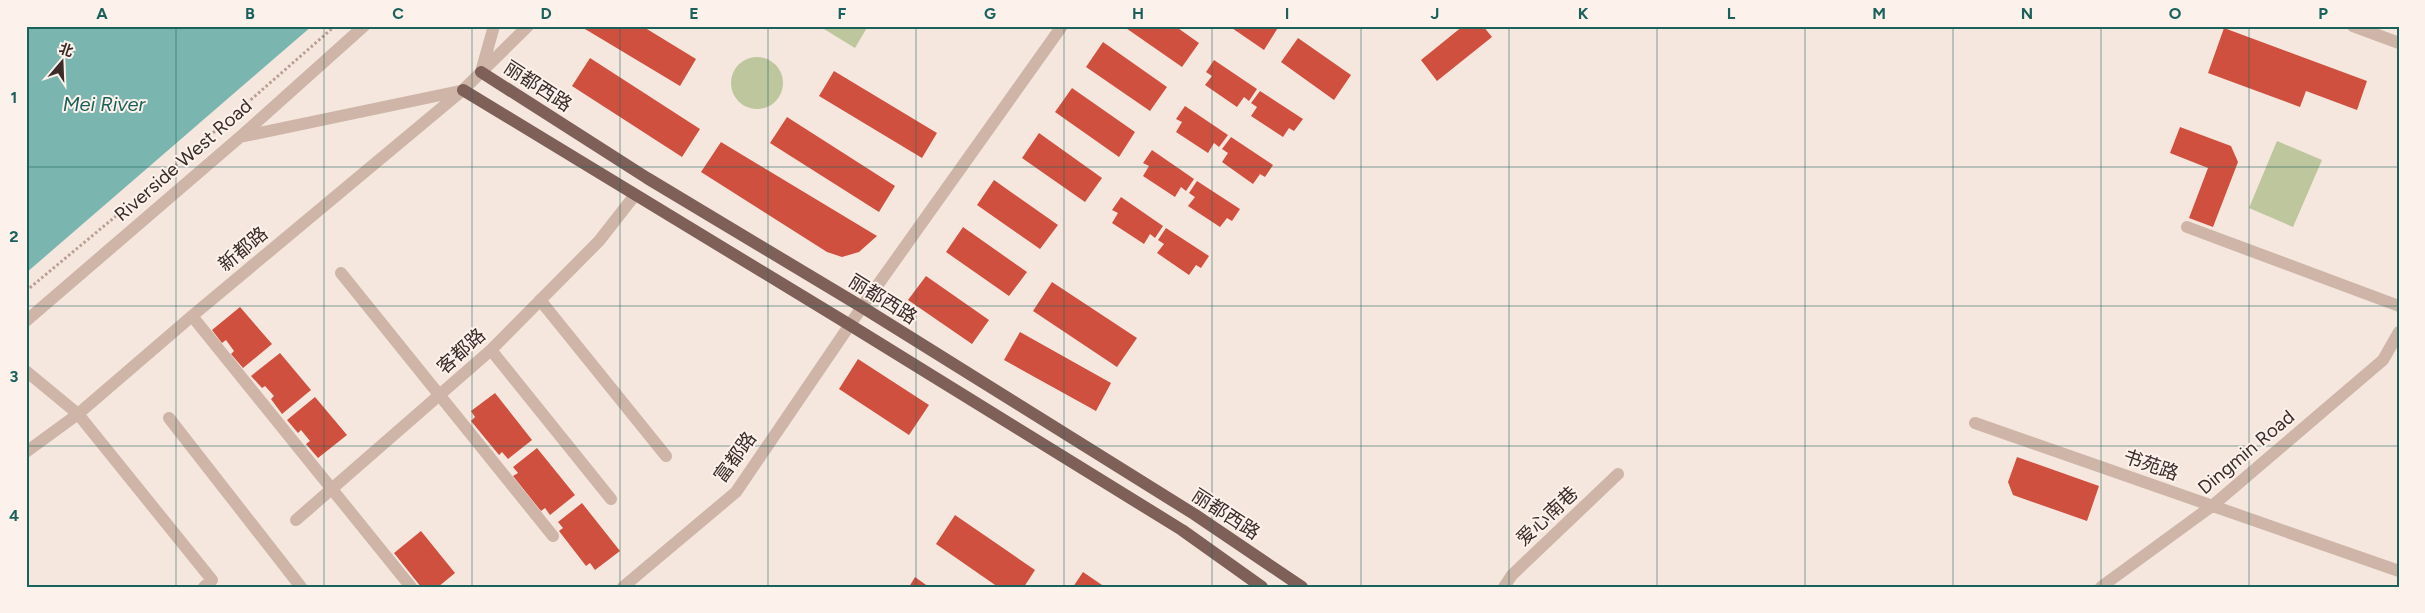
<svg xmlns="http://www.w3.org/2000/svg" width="2425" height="613" viewBox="0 0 2425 613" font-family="Figtree,'Noto Sans SC',sans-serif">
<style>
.green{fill:#bdc69c}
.water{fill:#7ab5af}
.building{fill:#d05040}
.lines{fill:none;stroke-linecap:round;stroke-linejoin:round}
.path{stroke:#bb9e92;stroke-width:3;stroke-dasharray:2.5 2.5;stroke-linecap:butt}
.minor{stroke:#ceb5a8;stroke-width:12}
.major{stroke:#7e6059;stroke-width:12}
.grid{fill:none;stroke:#1a615c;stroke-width:1;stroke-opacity:0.55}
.labels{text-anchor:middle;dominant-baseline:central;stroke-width:4;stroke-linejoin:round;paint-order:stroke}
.street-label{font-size:19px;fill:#3b2c29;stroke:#fcf2eb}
.water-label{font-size:20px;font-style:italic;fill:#1a615c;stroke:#fcf2eb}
.neatline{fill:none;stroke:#1a615c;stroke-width:2}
.grid-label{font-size:16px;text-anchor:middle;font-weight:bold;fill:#1a615c}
</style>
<rect width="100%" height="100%" fill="#f5e7de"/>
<!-- green -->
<path class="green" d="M819,26h49l-13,22z
M731 83a26 26 0 1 1 52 0a26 26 0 1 1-52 0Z
M2277,141l45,19 -29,67 -44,-19z"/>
<!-- water -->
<path class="water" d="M26,26h286l-286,247z"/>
<!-- building -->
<path class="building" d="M587,26h55l54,33 -16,27 -95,-57z
M1123,26h52l24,17 -17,24z
M1229,26h50l-15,24z
M1463,26h20l9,11 -55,44 -16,-21z
M2224,28l143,53 -10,29 -51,-19 -6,16 -92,-34z
M1298,38l53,37 -17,25 -53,-38z
M1103,42l64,45 -17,24 -64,-44z
M590,58l110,71 -18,28 -110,-71z
M1214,60l43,29 -8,12 -5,-4 -7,10 -32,-22 7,-9 -6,-4z
M834,71l103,62 -15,25 -103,-62z
M1072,88l63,44 -16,25 -64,-45z
M1260,91l43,28 -9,12 -5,-3 -6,9 -32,-21 6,-9 -6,-4z
M1185,106l43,29 -9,12 -5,-4 -6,10 -32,-21 6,-10 -6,-3z
M787,117l108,69 -16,26 -109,-69z
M2180,127l51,19 7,16 -25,65 -24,-9 19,-50 -38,-15z
M1039,133l63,45 -17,24 -63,-44z
M1231,137l42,28 -8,12 -5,-3 -7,10 -31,-22 6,-9 -6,-4z
M721,142l156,94 -18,16 -17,5 -15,-5 -126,-80z
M1152,150l42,29 -8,12 -5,-4 -6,10 -32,-21 6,-10 -6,-3z
M994,180l64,45 -18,24 -63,-44z
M1197,181l43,28 -8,12 -5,-3 -7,9 -32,-21 7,-9 -6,-4z
M1121,197l42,29 -8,12 -5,-4 -6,10 -32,-21 6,-10 -6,-3z
M963,227l64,45 -18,24 -63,-44z
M1166,228l43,28 -8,12 -5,-3 -7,10 -32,-22 7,-9 -6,-4z
M926,276l63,44 -17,24 -64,-44z
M1052,282l85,56 -20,29 -84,-56z
M240,307l32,37 -29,24 -12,-14 3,-3 -8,-11 -4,3 -10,-13z
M1020,332l91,51 -15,28 -92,-51z
M280,353l31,37 -29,24 -11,-15 3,-3 -9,-10 -3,2 -11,-12z
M858,359l71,46 -20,30 -70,-46z
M495,393l37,47 -24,19 -6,-7 -3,3 -28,-34 4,-4 -4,-6z
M315,397l32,38 -29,23 -12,-14 4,-3 -9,-11 -3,3 -11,-13z
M537,448l38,47 -25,20 -5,-7 -4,3 -28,-35 5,-3 -5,-6z
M2017,457l82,29 -12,35 -74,-26 -5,-13z
M582,503l38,48 -25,19 -5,-7 -4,3 -27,-35 4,-3 -5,-6z
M955,515l80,55 -11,17h-26l-62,-43z
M421,531l34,42 -17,14h-17l-27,-34z
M1083,572l22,15h-32z
M915,577l14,10h-20z"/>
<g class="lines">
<!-- path -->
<path class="path" d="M26,291l132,-110 177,-155"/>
<!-- minor -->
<path class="minor" d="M2353,26l46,17
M481,72l13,-46
M240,137l220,-46
M2187,227l212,79
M341,273l212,263
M540,300l126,156
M192,316l219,271
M26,321l214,-184 124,-111
M491,350l120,149
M26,371l52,43 134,166 -8,7
M169,418l132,169
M1975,423l424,148
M26,452l52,-38 114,-98 271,-226 65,-64
M296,520l195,-170 108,-109 36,-46
M623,587l113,-95 126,-185 200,-281
M1504,587l8,-12 106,-101
M2101,587l111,-81 171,-146 16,-28"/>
<!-- major -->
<path class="major" d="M481,72l166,106 215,129 332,207 108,73
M463,90l387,235 332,205 80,57"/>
</g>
<!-- grid -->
<path class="grid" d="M176,26v561M324,26v561M472,26v561M620,26v561M768,26v561M916,26v561M1064,26v561M1212,26v561M1361,26v561M1509,26v561M1657,26v561M1805,26v561M1953,26v561M2101,26v561M2249,26v561M26,167h2373M26,306h2373M26,446h2373"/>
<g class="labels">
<!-- street labels -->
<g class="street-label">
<text transform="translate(538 86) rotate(33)">丽都西路</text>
<text transform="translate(183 160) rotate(-41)">Riverside West Road</text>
<text transform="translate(243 249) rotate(-40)">新都路</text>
<text transform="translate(883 299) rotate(32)">丽都西路</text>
<text transform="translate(461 351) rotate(-42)">客都路</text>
<text transform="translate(2246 452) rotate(-40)">Dingmin Road</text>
<text transform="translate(735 457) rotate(-54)">富都路</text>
<text transform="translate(2151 465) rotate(19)">书苑路</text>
<text transform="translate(1226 514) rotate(33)">丽都西路</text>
<text transform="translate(1547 516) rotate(-43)">爱心南巷</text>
</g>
<!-- water labels -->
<g class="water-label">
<text x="104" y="104">Mei River</text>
</g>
</g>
<!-- border -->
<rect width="2425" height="613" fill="none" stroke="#fcf2eb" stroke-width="55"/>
<!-- north arrow -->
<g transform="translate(62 62) rotate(19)" stroke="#fcf2eb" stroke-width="4" paint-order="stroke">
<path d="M0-4L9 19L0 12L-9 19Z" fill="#3b2c29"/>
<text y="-8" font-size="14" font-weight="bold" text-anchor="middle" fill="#3b2c29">北</text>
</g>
<rect x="28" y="28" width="2370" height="558" class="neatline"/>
<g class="grid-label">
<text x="102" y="19">A</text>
<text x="250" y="19">B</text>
<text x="398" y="19">C</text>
<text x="546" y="19">D</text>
<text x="694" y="19">E</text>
<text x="842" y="19">F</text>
<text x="990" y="19">G</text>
<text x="1138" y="19">H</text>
<text x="1287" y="19">I</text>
<text x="1435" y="19">J</text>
<text x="1583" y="19">K</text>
<text x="1731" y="19">L</text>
<text x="1879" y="19">M</text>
<text x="2027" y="19">N</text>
<text x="2175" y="19">O</text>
<text x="2323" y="19">P</text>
<text x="14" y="103">1</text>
<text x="14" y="242">2</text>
<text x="14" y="382">3</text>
<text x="14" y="521">4</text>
</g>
</svg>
